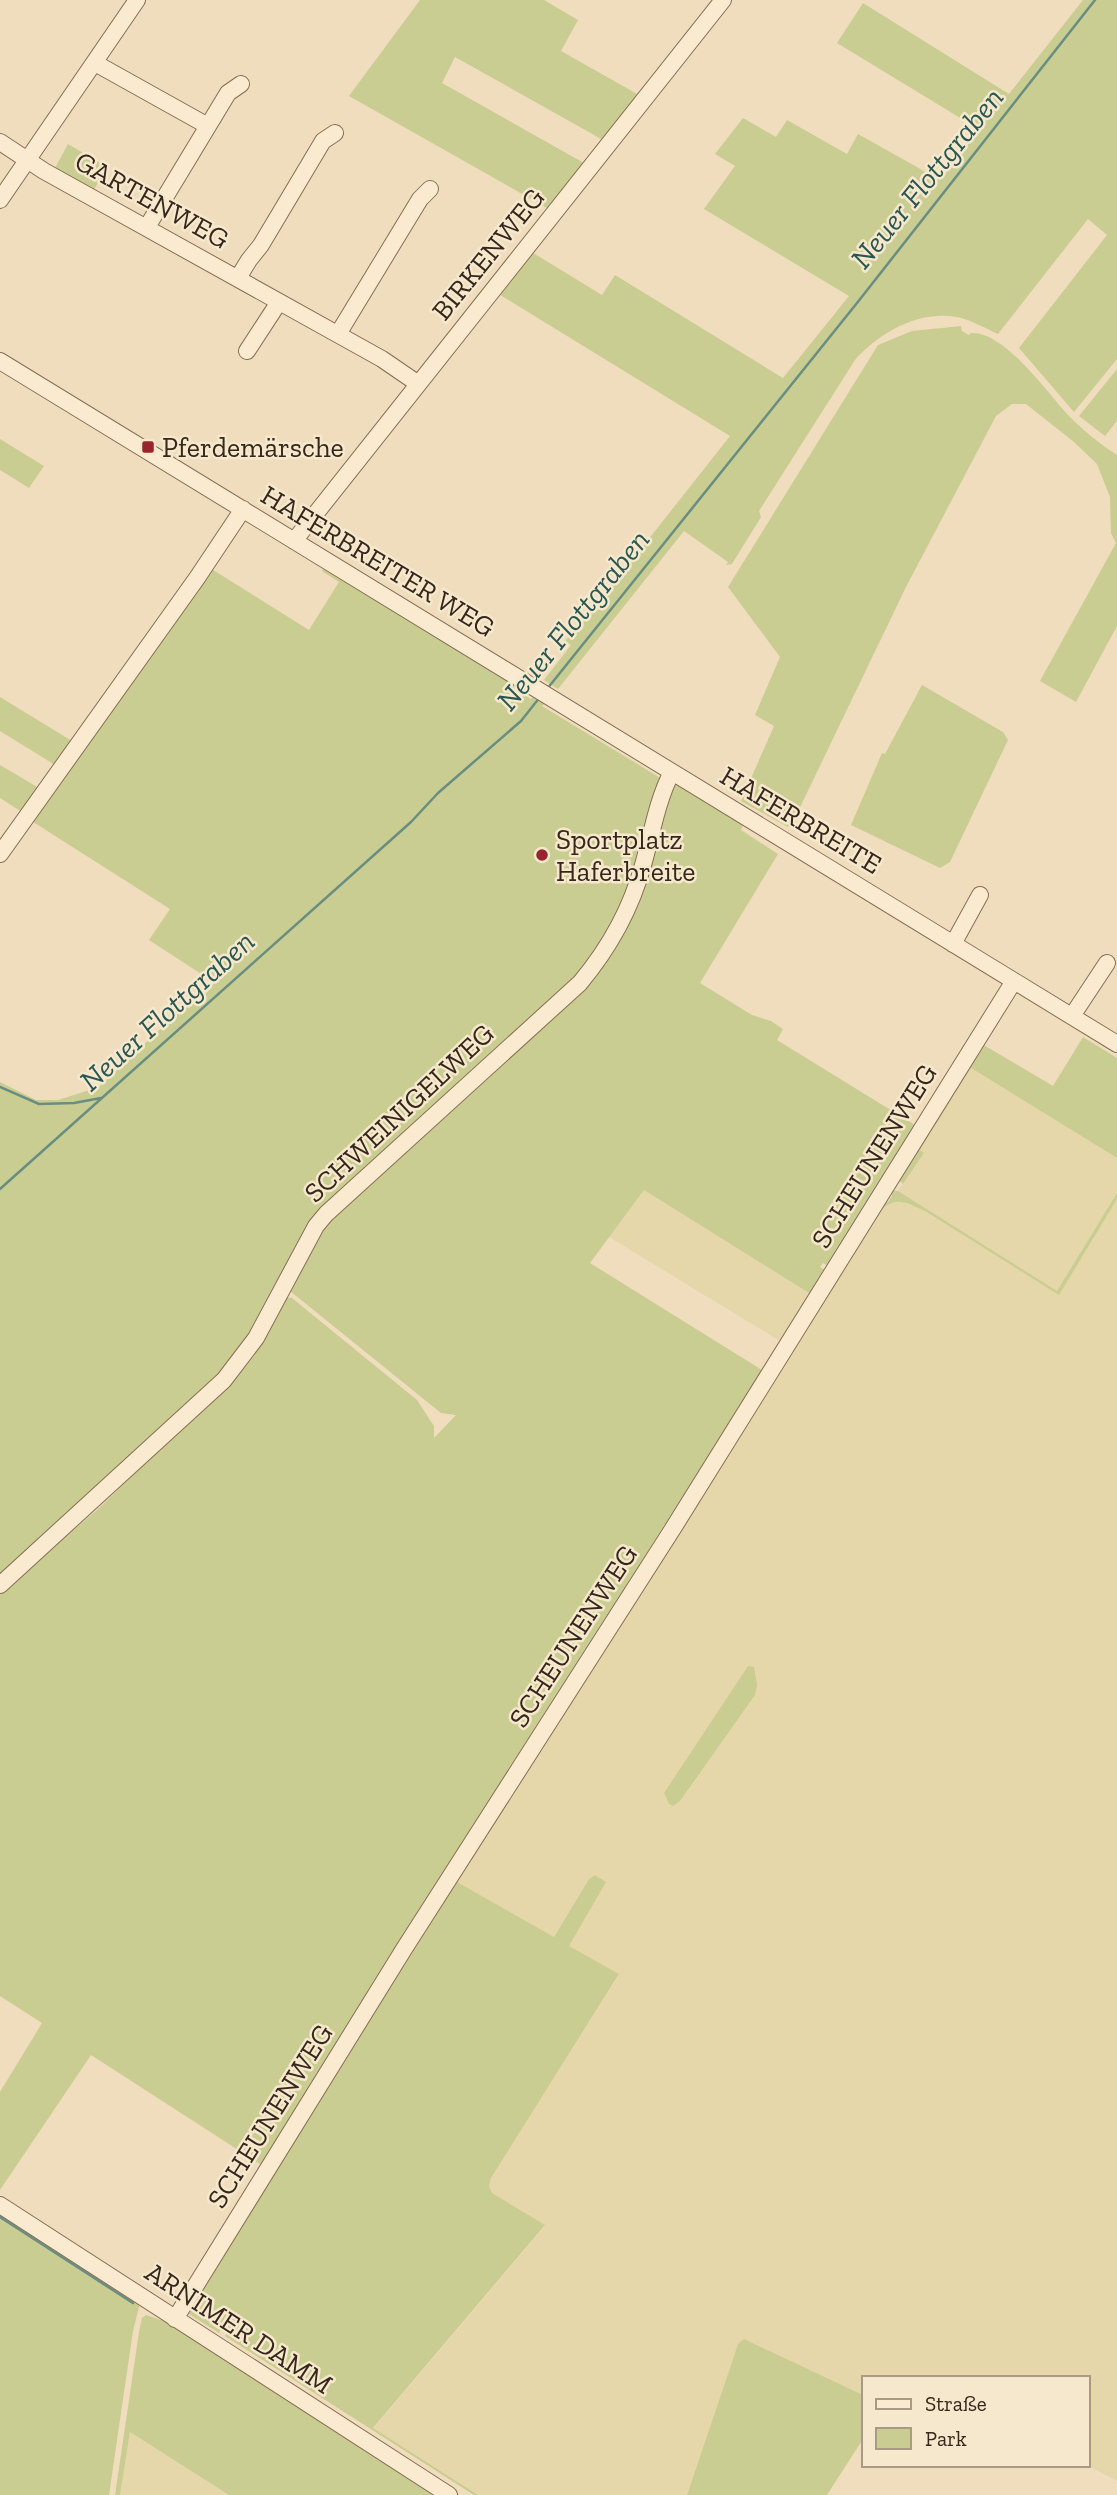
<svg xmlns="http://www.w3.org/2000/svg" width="1117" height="2495" viewBox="0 0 1117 2495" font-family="'Zilla Slab',serif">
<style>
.farmland{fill:#e5d7aa}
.green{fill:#cacd91}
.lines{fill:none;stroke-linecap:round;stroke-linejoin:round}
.stream{stroke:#688e82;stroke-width:2.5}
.minor-casing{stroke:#886d56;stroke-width:18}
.minor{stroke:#faebd0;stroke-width:16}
.poi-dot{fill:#99242d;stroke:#f6e8cd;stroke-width:2.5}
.labels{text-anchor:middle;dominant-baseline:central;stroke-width:5;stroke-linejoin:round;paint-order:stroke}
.street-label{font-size:28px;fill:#36261b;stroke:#f6e8cd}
.poi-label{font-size:28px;fill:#36261b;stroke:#f6e8cd;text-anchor:start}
.water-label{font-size:30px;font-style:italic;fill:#2a5751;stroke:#f6e8cd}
</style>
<rect width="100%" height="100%" fill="#efddbd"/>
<!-- farmland -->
<path class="farmland" d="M971,1068l146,90v35l-59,99 -160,-101 26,-38 -4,-3z
M644,1190l165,103 -29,48 -171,-104z
M1117,1199v1282l-30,-16v-87h-224v17l-119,-55 -6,4 -51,151h-209l-105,-66 172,-203 -53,-33 -3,-7 2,-8 128,-203 -51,-29 21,-67 -35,58 -97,-54 219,-343 202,-327 11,-9 12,-3 24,10 134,83z
M130,2432l99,63h-109z"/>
<!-- green -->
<path class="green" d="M420,0h124l34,20 -17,31 78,44 -36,45 -148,-83 -13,26 142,80 -37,45 -198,-112z
M1083,0h34v359l-43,53 -55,-64 88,-113 -19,-16 -90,115c-13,-6 -27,-14 -41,-17 -39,-7 -78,16 -102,43l-96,151 2,6 -29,47 -6,1 2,-3 -44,-31 -126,158 -14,-9 27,-35 -6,-4 53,-63 112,-142 -233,-143 33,-42 72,44 13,-20 168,103 66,-82 -145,-87 31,-43 -20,-12 28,-36 33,19 11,-17 60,34 11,-20 82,46 40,-50 -143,-87 26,-40 146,91z
M68,144l39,23 -13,23 -39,-22z
M961,326l1,5 7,4 2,-2c34,-2 77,61 99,84 14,14 30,27 47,38v171l-41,76 -36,-21 76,-138 -5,-10 -1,-36 -13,-33 -23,-22 -48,-38h-14l-16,12 -90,171 -114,237 -4,3 -47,-26 33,-75 -19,-11 25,-58 -52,-70 150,-242 34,-14z
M1117,369v52l-12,15 -26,-20z
M0,439l44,27 -15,22 -29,-18z
M324,567l202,123 -2,5 7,4 4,-5 11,9 -4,3 120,73 -26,97 -42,84 -267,248 -93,156 -234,211v-493l36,18h22l41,-13 73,-69 43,-35 -66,-43 21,-31 -140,-89 180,-252 99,62 30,-48 -17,-11z
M922,685l81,47 5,8 -58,122 -10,6 -89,-43 31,-72 3,1z
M0,697l72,44 -17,24 -55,-34z
M0,765l39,23 -17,24 -22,-14z
M677,782l67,41 -3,7 37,24 -78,129 52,32 19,6 12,8 -6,11 138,85 -87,141 -5,-3 -3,4 5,3 -52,91h-5l41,-68 -165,-103 -54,73 172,107 3,-5 2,2 -97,159 -5,-2 -402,642 -172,-111 -91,135v-98l42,-69 -42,-27v-404l97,-82 117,-113 70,-100 8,1 125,102 17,26v12l22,-23 -15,-2 -151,-122 -1,-5 24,-49 283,-268 74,-182z
M1083,1037l34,21v100l-146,-90 -51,82 4,3 -21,31 -5,-5 84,-135 71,42z
M891,1190l7,1 159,100 60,-98v6l-58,96 -134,-84c-21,-9 -29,-16 -47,2l-202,327 -219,342 97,55 35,-58 6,-4 11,7 -37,64 50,28 -128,204 -2,8 3,7 53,32 -172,203 105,67h-4l-249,-159 5,-7 -6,-5 -5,9 -33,-21 697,-1110h5l4,-6z
M748,1666l6,1 3,18 -2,10 -75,106 -7,5 -4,-2 -5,-11z
M0,2211l140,92 -7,28 -24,164h-109z
M146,2315l21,7 274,173h-212l-99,-63 -10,63h-5l24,-163 3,-14z
M744,2339l119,56v44l-36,56h-140l51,-151z"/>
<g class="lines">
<!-- stream -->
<path class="stream" d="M547,689l310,-386 238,-303
M0,1087l39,17 35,-1 27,-5
M0,1189l411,-367 27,-29 83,-72 19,-24
M0,2217l133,86"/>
<defs>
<path id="minor" d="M95,63l113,63
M0,142l44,29 338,188 35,24
M0,200l137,-200
M147,227l81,-134 13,-9
M238,278l11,-18 12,-15 62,-104 12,-8
M338,334l82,-135 10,-10
M247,351l32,-49
M0,361l1117,683
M294,541l429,-541
M0,854l197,-276 46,-69
M953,944l27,-49
M1072,1016l35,-53
M0,1585l224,-205 32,-42 60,-112 10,-12 254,-231c30,-36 51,-74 63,-118 9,-31 14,-65 29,-93
M0,2205l449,290
M175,2319l229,-370 268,-419 342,-549"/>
</defs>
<!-- minor casing -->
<use href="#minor" class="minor-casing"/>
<!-- minor -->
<use href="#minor" class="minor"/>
</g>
<!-- markers -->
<g class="poi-dot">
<rect x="141" y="440" width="14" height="14" rx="3.5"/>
<circle cx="542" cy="855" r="7"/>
</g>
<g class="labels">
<!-- street labels -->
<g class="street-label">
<text transform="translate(152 200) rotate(29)">GARTENWEG</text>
<text transform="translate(488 254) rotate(-51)">BIRKENWEG</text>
<text transform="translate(378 561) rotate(31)">HAFERBREITER WEG</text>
<text transform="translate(801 820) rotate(31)">HAFERBREITE</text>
<text transform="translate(399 1113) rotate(-43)">SCHWEINIGELWEG</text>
<text transform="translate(874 1156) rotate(-58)">SCHEUNENWEG</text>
<text transform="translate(573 1636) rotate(-57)">SCHEUNENWEG</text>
<text transform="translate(270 2116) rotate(-58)">SCHEUNENWEG</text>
<text transform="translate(239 2328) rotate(33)">ARNIMER DAMM</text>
</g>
<!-- poi labels -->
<g class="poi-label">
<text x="162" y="447">Pferdemärsche</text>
<text x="556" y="839">Sportplatz<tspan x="556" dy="32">Haferbreite</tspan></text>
</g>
<!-- water labels -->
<g class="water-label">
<text transform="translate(927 178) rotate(-51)">Neuer Flottgraben</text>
<text transform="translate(573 620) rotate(-51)">Neuer Flottgraben</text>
<text transform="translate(167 1011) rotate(-42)">Neuer Flottgraben</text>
</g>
</g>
<!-- legend -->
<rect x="862" y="2376" width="228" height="91" fill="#f6e8cd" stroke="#a99a86" stroke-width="2"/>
<rect x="876" y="2399" width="35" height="10" fill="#faebd0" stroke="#a99a86" stroke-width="2"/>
<text x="925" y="2411" font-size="21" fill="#36261b">Straße</text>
<rect x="876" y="2428" width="35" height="21" fill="#cacd91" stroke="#a99a86" stroke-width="2"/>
<text x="925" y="2446" font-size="21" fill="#36261b">Park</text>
</svg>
